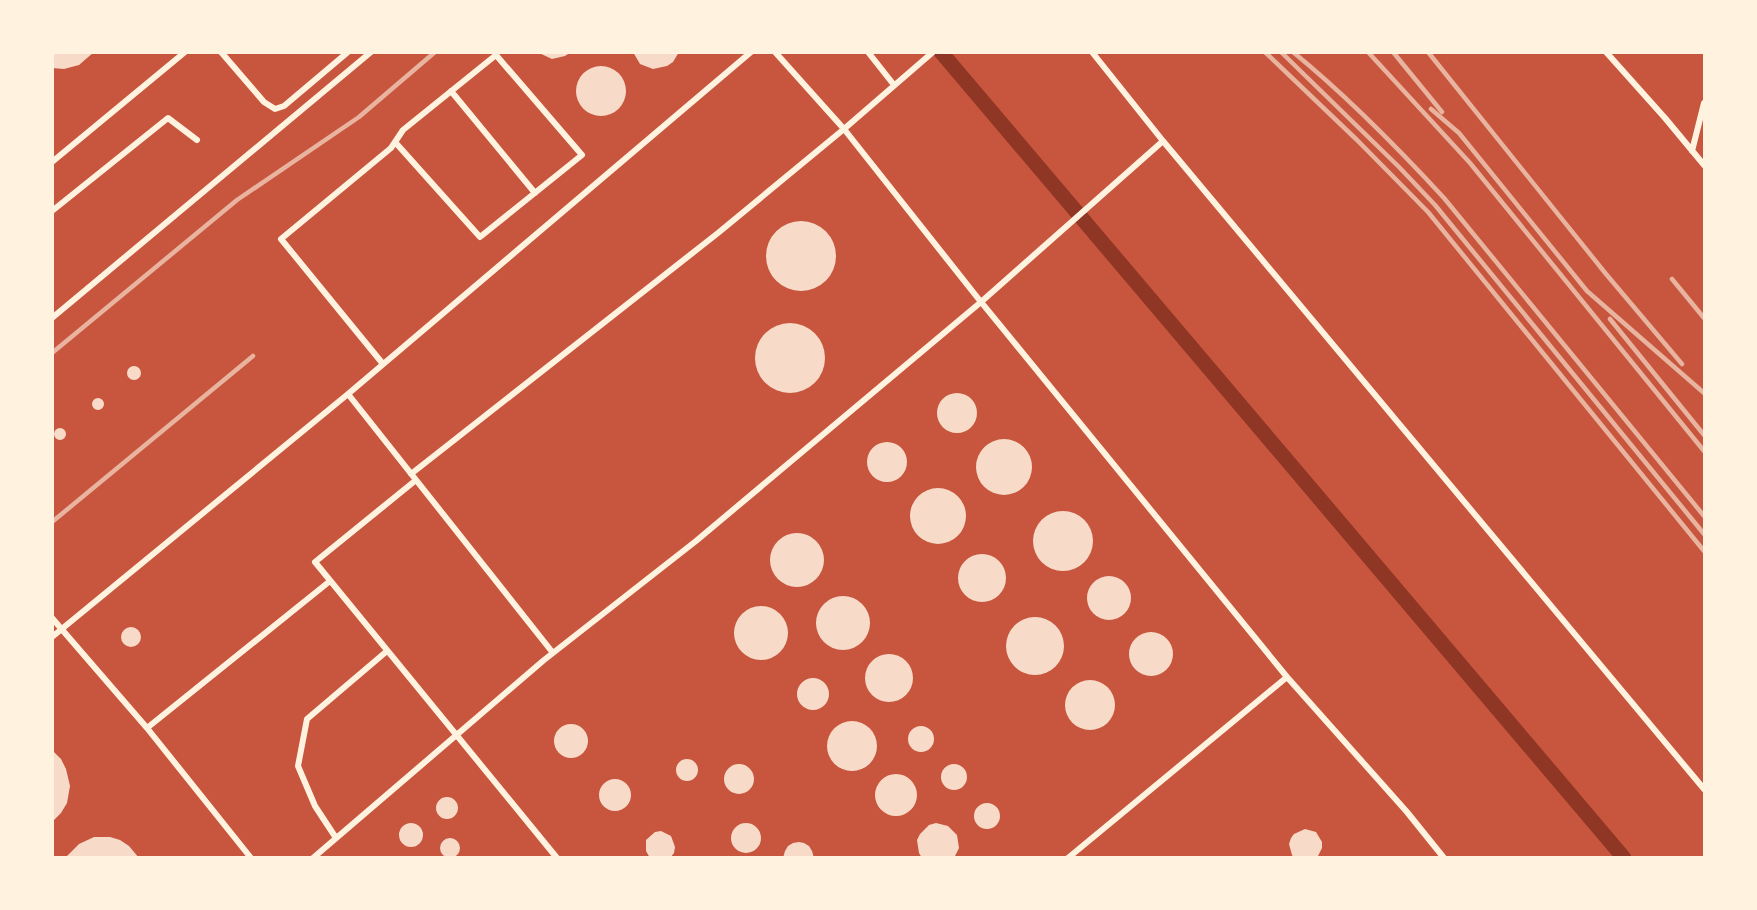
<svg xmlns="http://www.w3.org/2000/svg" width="1757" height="910" viewBox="0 0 1757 910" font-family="Arial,sans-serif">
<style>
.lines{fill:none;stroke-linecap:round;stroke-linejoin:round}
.canal{stroke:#8f3625;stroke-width:15}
.building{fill:#f7dbc8}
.minor{stroke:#fff3e0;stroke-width:6}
.rail{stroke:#e9b49f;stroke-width:4.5}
</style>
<rect width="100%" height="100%" fill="#c8553d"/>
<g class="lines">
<!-- canal -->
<path class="canal" d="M941,52l683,806"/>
</g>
<!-- building -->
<path class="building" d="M52,52h42l-15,13 -15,4 -12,-1z
M537,52h34l-6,4 -13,3z
M633,52h46l-6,10 -6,4 -14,3 -13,-5z
M576 91a25 25 0 1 1 50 0a25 25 0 1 1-50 0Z
M766 256a35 35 0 1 1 70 0a35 35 0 1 1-70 0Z
M755 358a35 35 0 1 1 70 0a35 35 0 1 1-70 0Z
M127 373a7 7 0 1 1 14 0a7 7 0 1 1-14 0Z
M937 413a20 20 0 1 1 40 0a20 20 0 1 1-40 0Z
M92 404a6 6 0 1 1 12 0a6 6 0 1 1-12 0Z
M54 434a6 6 0 1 1 12 0a6 6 0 1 1-12 0Z
M976 467a28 28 0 1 1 56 0a28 28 0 1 1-56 0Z
M867 462a20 20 0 1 1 40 0a20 20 0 1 1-40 0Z
M910 516a28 28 0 1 1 56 0a28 28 0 1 1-56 0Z
M1033 541a30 30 0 1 1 60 0a30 30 0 1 1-60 0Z
M770 560a27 27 0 1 1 54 0a27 27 0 1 1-54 0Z
M958 578a24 24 0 1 1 48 0a24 24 0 1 1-48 0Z
M1087 598a22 22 0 1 1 44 0a22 22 0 1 1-44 0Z
M816 623a27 27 0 1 1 54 0a27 27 0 1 1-54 0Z
M734 633a27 27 0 1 1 54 0a27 27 0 1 1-54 0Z
M1006 646a29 29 0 1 1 58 0a29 29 0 1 1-58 0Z
M121 637a10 10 0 1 1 20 0a10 10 0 1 1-20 0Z
M1129 654a22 22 0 1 1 44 0a22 22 0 1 1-44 0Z
M865 678a24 24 0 1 1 48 0a24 24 0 1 1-48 0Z
M797 694a16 16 0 1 1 32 0a16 16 0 1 1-32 0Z
M1065 705a25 25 0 1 1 50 0a25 25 0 1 1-50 0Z
M827 746a25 25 0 1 1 50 0a25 25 0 1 1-50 0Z
M554 741a17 17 0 1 1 34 0a17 17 0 1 1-34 0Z
M908 739a13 13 0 1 1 26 0a13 13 0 1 1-26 0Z
M52,750l9,9 5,10 4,17 -3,17 -6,10 -9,9z
M676 770a11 11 0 1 1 22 0a11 11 0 1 1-22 0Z
M941 777a13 13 0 1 1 26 0a13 13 0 1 1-26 0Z
M724 779a15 15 0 1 1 30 0a15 15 0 1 1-30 0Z
M875 795a21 21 0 1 1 42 0a21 21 0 1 1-42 0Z
M599 795a16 16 0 1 1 32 0a16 16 0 1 1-32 0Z
M436 808a11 11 0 1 1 22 0a11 11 0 1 1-22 0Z
M974 816a13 13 0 1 1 26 0a13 13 0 1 1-26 0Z
M936,823l12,3 9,9 2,13 -5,10h-32l-3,-5 -2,-13 3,-6 9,-9z
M731 838a15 15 0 1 1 30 0a15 15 0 1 1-30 0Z
M399 835a12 12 0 1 1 24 0a12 12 0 1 1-24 0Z
M1305,829l11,3 6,10v6l-5,10h-23l-2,-3 -3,-11 2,-6 3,-4z
M661,831l10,5 4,11 -1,6 -4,5h-20l-4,-7v-11l9,-8z
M94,837h16l10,3 9,6 10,12h-74l14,-14z
M440 848a10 10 0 1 1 20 0a10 10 0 1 1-20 0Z
M799,842l5,1 5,3 3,5 2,7h-31l2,-7 3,-5 5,-3z"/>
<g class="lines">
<!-- minor -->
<path class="minor" d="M221,52l43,50 11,7 9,-3 64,-54
M775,52l69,77 133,168 310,380
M868,52l26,33
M1092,52l71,89 541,648
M1606,52l59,66 39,47
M451,91l84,102
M1692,151l12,-48
M52,162l133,-110
M52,211l116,-93 29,22
M52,318l319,-266
M383,364l-102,-125 110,-91 12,-18 93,-75 86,100 -102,82 -85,-95
M348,394l403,-342
M411,474l307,-241 126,-104 89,-77
M416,480l-101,82 242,296
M52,618l95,110
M52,637l296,-243 205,259
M336,838l-21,-32 -17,-40 9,-47 80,-68
M251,858l-104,-130 183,-147
M313,858l231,-198 152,-119 285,-239 182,-161
M1068,858l219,-181 120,135 37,46"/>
<!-- rail -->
<path class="rail" d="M1265,52l92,88 71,72 276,339
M1281,52l118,115 36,38 269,329
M1293,52c54,44 104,95 151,146l260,318
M1368,52l102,111 234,288
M1393,52l49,60
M1428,52l178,222 76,90
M1431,109l28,24 128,158 117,102
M1672,279l32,39
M1610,319l94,116
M52,353l185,-153 122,-83 76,-65
M52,522l201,-166"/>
</g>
<!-- border -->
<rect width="1757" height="910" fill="none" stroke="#fff3e0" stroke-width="108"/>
</svg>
